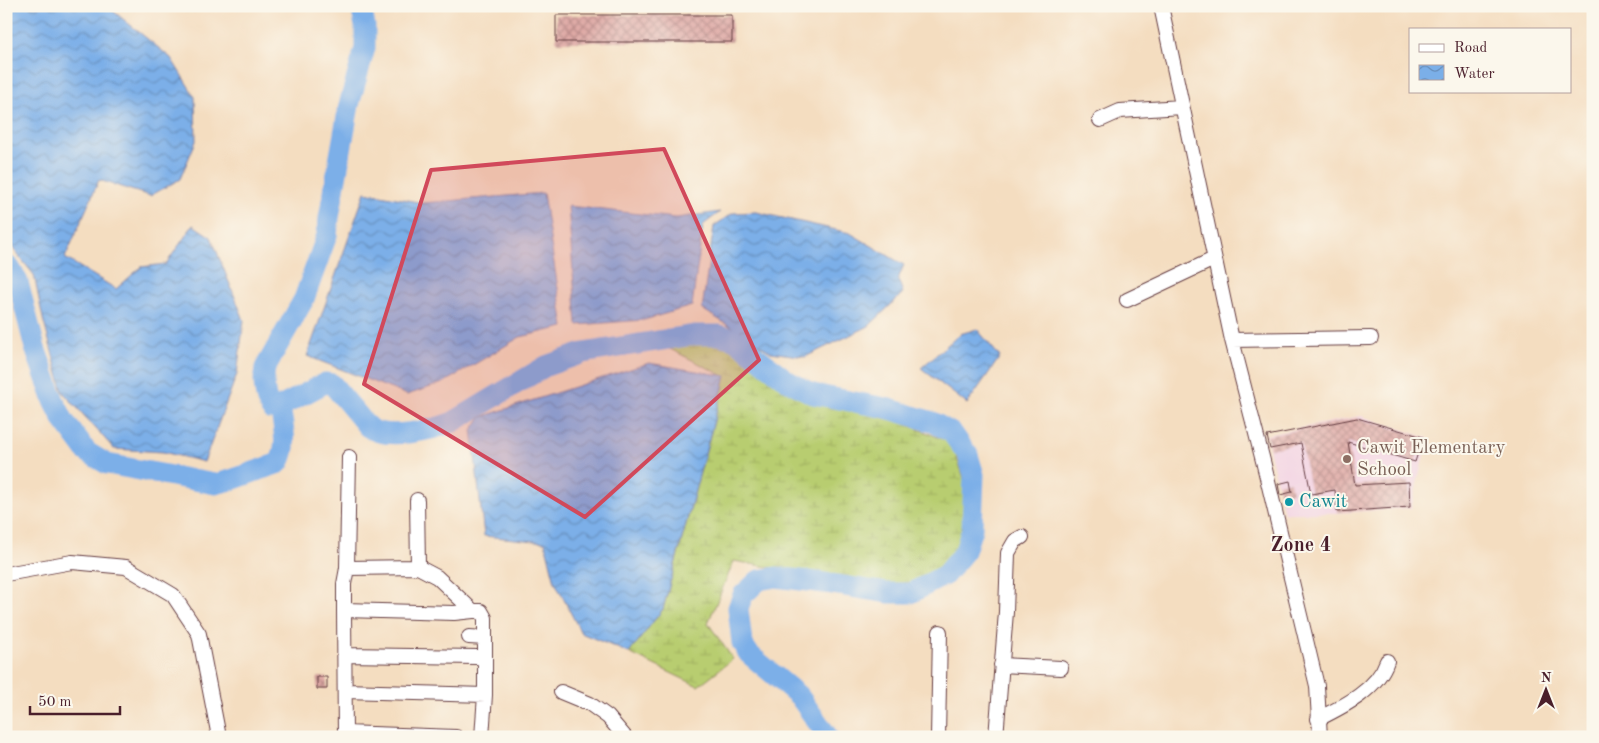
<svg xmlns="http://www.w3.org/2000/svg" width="1599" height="743" viewBox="0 0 1599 743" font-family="'Old Standard TT',serif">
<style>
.built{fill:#f2cfe2}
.wetland{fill:url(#wetland-marsh);stroke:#81764e}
.water{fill:url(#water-waves);stroke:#62678a}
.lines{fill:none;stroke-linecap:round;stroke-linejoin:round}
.river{stroke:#7bafe8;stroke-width:21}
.building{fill:url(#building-cross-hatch)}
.minor-casing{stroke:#643c41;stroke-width:16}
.minor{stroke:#fff;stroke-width:14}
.marked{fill:#d1495b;fill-opacity:0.2;stroke:#d1495b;stroke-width:4;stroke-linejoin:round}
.education-dot{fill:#8d6e63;stroke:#fbf7ec;stroke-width:2}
.culture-dot{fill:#0f9aa8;stroke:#fbf7ec;stroke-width:2}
.labels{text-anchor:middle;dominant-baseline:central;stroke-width:4;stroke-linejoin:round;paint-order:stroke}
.education-label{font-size:19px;fill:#785e54;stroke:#fbf7ec;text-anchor:start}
.culture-label{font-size:19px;fill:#0d838f;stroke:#fbf7ec;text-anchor:start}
.neighbourhood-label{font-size:20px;font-weight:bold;fill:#4a1f2b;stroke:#fbf7ec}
</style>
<defs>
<pattern id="wetland-marsh" width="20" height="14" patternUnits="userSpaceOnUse" patternTransform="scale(1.25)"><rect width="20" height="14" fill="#b8cd70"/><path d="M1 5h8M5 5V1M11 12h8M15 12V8" fill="none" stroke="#a0b061"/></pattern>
<pattern id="water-waves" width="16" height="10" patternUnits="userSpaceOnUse" patternTransform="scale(1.25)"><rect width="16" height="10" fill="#7bafe8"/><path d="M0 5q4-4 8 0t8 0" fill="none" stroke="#678ebc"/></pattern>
<pattern id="building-cross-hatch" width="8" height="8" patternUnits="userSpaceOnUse" patternTransform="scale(1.25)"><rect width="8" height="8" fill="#dea8a4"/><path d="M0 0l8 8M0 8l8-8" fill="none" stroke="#b68886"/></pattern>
</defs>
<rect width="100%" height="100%" fill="#fbf7ec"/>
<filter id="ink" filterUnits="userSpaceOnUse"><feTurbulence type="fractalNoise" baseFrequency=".02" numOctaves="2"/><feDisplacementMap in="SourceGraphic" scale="10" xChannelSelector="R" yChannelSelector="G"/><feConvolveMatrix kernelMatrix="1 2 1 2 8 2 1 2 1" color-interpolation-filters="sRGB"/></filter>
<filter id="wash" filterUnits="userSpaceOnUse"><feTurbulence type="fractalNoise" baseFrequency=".0096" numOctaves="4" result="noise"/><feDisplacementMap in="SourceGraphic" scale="20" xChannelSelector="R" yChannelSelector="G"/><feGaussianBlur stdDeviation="1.12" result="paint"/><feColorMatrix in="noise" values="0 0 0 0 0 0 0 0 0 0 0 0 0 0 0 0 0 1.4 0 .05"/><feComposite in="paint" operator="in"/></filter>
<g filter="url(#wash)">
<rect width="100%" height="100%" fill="#f4ddc0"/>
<!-- built -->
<path class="built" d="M1361,416l67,22 -17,70 -76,5h-51l-18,-78z"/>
<!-- wetland -->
<path class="wetland" d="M701,338l27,9 79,52 94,23 51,21 16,47 -10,62 -39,30 -49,3 -136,-24 -26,62 25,36 -35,27 -69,-33 34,-44 63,-232 -64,-32z"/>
<!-- water -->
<path class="water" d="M8,6h99l64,52 24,39 1,44 -16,38 -30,17 -51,-16 -34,78 51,31 25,-22 25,-3 27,-39 18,12 33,83 -7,54 -33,88 -41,-10 -49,-3 -51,-57 -20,-73 -9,-44 -28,-35v-233z
M365,192l58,11 120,-10 21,134 -44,10 -77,46 -36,12 -100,-39z
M568,206l108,12 44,-6 -17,13 -11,81 -48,14 -67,5z
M756,212l94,21 54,32 -6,14 5,14 -34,33 -64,31 -34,-5 -69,-43 12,-83 19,-13z
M977,329l23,28 -33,47 -46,-36 39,-34z
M649,363l77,13 -63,233 -34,44 -48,-20 -26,-51 -10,-40 -61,-6 -12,-106 9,-13z"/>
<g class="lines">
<!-- river -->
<path class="river" d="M361,6l4,20v22l-16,57 -20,113 -2,17 -23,64 -39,69c-2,13 -1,30 6,41l9,-2 45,-24 7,1 36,43c18,14 65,3 85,-5l93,-56 37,-13 111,-18h25l15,4 54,42 25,13 73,14 47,14 19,11 16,22 6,20 -2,54 -7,22 -20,24 -34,18h-23l-63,-10 -49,-6 -17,3 -16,15 -5,13 4,35 7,11 50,42 29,41
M6,265l4,3 8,14 17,66 19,53 10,20 23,31 20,12 108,20 16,-4 48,-17c10,-17 4,-37 1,-56"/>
</g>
<g id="blocks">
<!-- building -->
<path class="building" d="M556,15h176v27h-176z
M1357,418l66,19 -8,25 -67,-20 7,43 54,-3 1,25 -73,5 -2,-22 -24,4 -10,-51 -31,6 -3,-13z
M1290,481l2,11 -12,3 -2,-11z
M317,677h10v12h-10z"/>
</g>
</g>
<g filter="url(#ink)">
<use href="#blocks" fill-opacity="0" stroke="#643c41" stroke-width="1"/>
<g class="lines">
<defs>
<path id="minor" d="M1161,6l71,334 31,121 54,225 3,51
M1100,120l20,-9 61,-4
M1127,300l87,-41
M1232,340l139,-2
M417,500l1,67 19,10 36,34h8l4,7v77l-3,42
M347,568l71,-1
M6,574l66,-12 54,5 47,28 26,39 20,103
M344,610l110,3 19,-2
M469,637l16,1
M345,655l132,2 8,2
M1001,665l60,3
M345,691l140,4
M561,692l29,12 18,13 17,20
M1318,719c26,-13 59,-29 69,-58
M345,733l111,4
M345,737l-1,-127v-26l3,-16 2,-111
M938,737l2,-105
M996,737l10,-125 2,-59 7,-12 7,-4"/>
</defs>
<!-- minor casing -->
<use href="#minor" class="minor-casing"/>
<!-- minor -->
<use href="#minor" class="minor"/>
</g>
</g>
<!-- marked area -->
<path class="marked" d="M664,149l95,211 -174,157 -221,-133 67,-214z"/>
<!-- markers -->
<circle class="education-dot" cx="1347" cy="459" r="5"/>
<circle class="culture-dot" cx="1289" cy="502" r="5"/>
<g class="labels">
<!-- education labels -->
<g class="education-label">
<text x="1357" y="448">Cawit Elementary<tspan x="1357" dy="22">School</tspan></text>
</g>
<!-- culture labels -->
<g class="culture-label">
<text x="1299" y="502">Cawit</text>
</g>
<!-- neighbourhood labels -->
<g class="neighbourhood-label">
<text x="1301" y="546">Zone 4</text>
</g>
</g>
<!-- margin -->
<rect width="1599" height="743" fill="none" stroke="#fbf7ec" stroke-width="25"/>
<!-- legend -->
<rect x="1409" y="28" width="162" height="65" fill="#fbf7ec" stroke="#b4a19f"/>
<rect x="1419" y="44" width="25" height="8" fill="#ffffff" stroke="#b4a19f"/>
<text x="1454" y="52" font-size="15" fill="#4a1f2b">Road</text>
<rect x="1419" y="65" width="25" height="15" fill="url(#water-waves)" stroke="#b4a19f"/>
<text x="1454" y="78" font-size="15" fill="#4a1f2b">Water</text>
<!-- north arrow -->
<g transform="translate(1546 690)" stroke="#fbf7ec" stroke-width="4" paint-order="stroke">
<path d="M0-4L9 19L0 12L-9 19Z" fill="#4a1f2b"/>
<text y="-8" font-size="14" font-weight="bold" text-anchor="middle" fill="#4a1f2b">N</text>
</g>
<!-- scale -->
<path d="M30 706v8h90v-8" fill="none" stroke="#4a1f2b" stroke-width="2.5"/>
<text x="38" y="706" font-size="15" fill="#4a1f2b" stroke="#fbf7ec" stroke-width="4" paint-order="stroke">50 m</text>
</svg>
